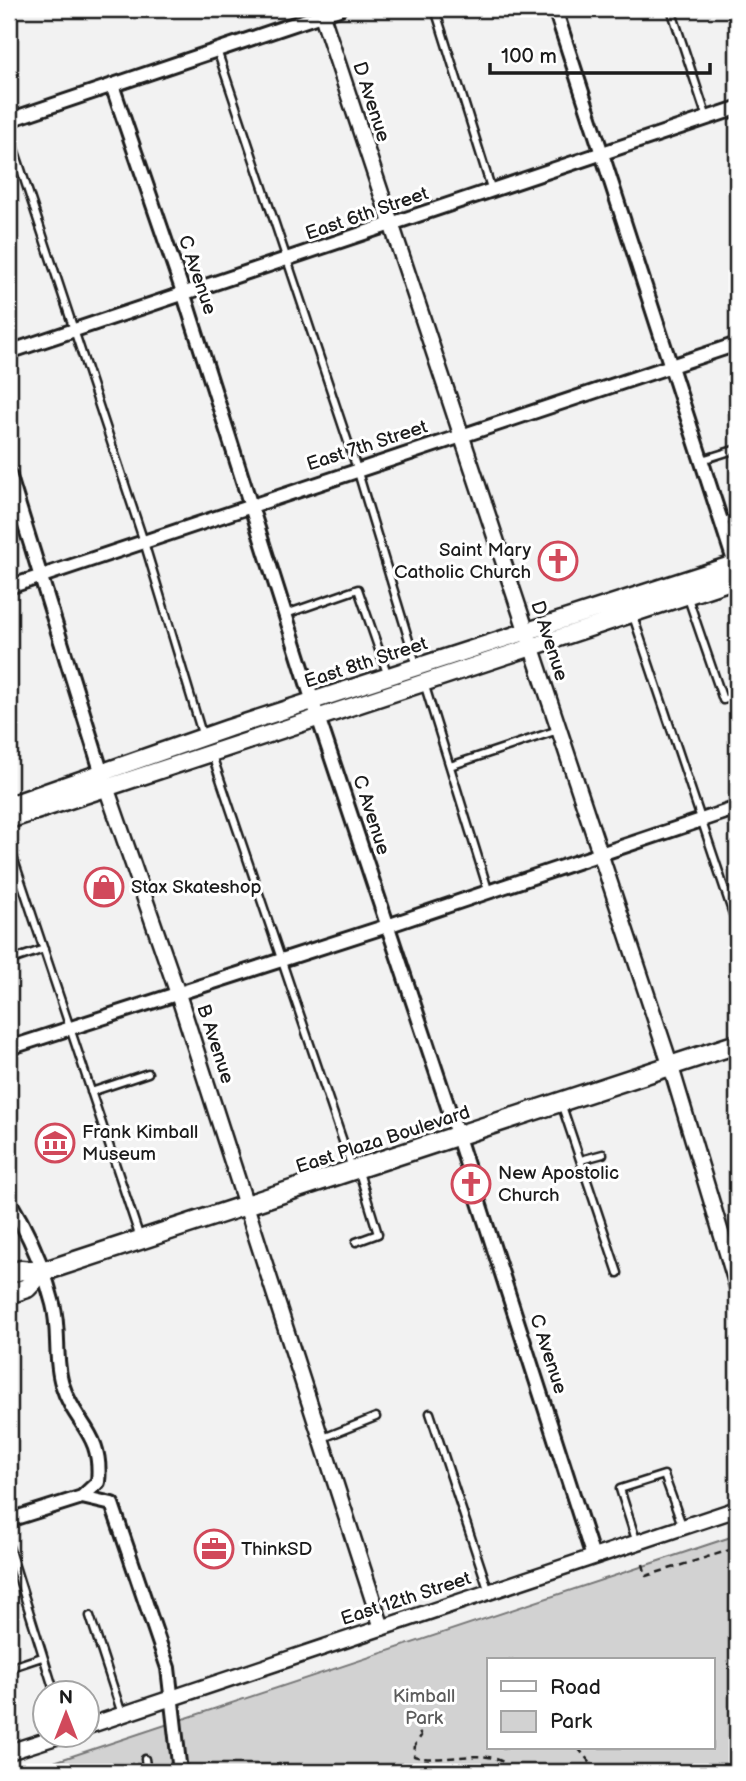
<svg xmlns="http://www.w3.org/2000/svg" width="746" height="1781" viewBox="0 0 746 1781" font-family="'Balsamiq Sans',sans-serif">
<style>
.green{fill:#d2d2d2;stroke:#777;stroke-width:2;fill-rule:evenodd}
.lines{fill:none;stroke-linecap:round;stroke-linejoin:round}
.service-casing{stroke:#1c1c1c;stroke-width:11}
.minor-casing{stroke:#1c1c1c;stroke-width:18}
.tertiary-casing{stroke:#1c1c1c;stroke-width:19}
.secondary-casing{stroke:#1c1c1c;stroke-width:21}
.primary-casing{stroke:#1c1c1c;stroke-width:23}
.path{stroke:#1c1c1c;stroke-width:2.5;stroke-dasharray:7 5;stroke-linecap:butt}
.service{stroke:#fff;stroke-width:6}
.minor{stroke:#fff;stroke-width:12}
.tertiary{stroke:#fff;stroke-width:14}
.secondary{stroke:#fff;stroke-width:16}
.primary{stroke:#fff;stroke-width:18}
.labels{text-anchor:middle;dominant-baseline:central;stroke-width:6;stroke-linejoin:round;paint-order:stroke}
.street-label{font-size:19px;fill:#1c1c1c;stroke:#fff}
.poi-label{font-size:19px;fill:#1c1c1c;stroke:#fff;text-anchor:start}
.park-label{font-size:19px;fill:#5c5c5c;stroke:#fff}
</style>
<rect width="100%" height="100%" fill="#f2f2f2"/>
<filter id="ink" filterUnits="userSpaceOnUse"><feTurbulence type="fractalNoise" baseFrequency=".0143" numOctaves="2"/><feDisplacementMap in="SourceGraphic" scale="14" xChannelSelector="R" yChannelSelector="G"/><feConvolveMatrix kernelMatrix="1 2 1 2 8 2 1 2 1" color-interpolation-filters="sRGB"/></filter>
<g filter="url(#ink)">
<!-- green -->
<path class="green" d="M737,1535v237h-713zM489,1660h224v88h-224z"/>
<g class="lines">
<defs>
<path id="service" d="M435,9l57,182
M671,9l36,109
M217,50l140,419 60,198
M9,133l135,409 59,195
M702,460l35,-11
M722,522l15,-6
M688,598l35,102 14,-4
M286,614l72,-25 30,87
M633,616l104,310
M424,683l65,210
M212,755l140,413
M450,766l108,-36
M9,845l131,393
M9,961l35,-12
M91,1092l57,-19
M561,1103l57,170
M581,1160l22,-6
M356,1242l22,-8 -19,-62
M430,1413l59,179
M323,1438l53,-21
M637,1543l-17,-54 44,-14 18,50
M9,1547l46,147
M90,1616l32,98
M9,1668l33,-11
M145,1759l2,13"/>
<path id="minor" d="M555,9l180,555
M112,85l72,210 129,407 145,435 135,420
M9,120l330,-111
M9,352l728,-244
M9,474l93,300
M9,587l728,-243
M9,1048l378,-122 350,-118
M9,1201c19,31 35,67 44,103 7,26 1,54 9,80 13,42 41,48 36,98l-16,15 -73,23
M82,1497l30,7 56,164 12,104"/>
<path id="tertiary" d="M320,9l351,1058 66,219
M103,778l75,216 204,634
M88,1726l649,-217
M9,1752l50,-16"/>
<path id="secondary" d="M9,805l220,-77 508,-165
M9,820l728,-241"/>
<path id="primary" d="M9,1274l12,-4 21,2 695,-228
M9,1294l18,-6 15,-16"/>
</defs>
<!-- service casing -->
<use href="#service" class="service-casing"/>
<!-- minor casing -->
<use href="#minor" class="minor-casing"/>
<!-- tertiary casing -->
<use href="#tertiary" class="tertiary-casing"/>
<!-- secondary casing -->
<use href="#secondary" class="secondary-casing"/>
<!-- primary casing -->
<use href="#primary" class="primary-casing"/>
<!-- path -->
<path class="path" d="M643,1564l3,12 84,-26 7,3
M414,1722l7,14 -6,9 -1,11c29,10 81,-14 99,16
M578,1748l14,17 1,7
M429,1761l1,11"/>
<!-- service -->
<use href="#service" class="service"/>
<!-- minor -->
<use href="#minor" class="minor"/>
<!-- tertiary -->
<use href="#tertiary" class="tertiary"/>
<!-- secondary -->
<use href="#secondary" class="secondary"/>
<!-- primary -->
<use href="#primary" class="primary"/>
</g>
</g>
<!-- icons -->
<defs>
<symbol id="church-ring" viewBox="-11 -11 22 22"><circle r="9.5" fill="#fff" stroke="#d1495b" stroke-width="1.5"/><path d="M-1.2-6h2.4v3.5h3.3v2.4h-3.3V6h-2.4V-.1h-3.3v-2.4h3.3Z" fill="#d1495b"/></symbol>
<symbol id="shop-ring" viewBox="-11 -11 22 22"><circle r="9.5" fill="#fff" stroke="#d1495b" stroke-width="1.5"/><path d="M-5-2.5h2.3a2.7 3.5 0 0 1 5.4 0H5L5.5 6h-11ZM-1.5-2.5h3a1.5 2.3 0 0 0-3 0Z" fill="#d1495b"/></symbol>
<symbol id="museum-ring" viewBox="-11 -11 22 22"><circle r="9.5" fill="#fff" stroke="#d1495b" stroke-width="1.5"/><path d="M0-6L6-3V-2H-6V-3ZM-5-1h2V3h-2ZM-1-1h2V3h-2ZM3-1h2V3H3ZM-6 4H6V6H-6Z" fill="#d1495b"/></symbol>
<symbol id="office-ring" viewBox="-11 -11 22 22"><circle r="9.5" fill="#fff" stroke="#d1495b" stroke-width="1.5"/><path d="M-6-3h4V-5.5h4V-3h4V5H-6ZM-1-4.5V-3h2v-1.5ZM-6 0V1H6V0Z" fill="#d1495b"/></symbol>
</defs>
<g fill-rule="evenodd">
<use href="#church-ring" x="536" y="539" width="44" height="44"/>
<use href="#shop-ring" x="82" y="865" width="44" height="44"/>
<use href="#museum-ring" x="33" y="1121" width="44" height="44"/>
<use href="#church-ring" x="449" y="1162" width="44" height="44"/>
<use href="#office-ring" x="192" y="1527" width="44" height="44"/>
</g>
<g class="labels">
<!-- street labels -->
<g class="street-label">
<text transform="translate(371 102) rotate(72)">D Avenue</text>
<text transform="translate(367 214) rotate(-19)">East 6th Street</text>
<text transform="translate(197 275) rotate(71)">C Avenue</text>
<text transform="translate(367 446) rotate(-18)">East 7th Street</text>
<text transform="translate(549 641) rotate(72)">D Avenue</text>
<text transform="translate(366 663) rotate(-18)">East 8th Street</text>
<text transform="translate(371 815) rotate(72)">C Avenue</text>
<text transform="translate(215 1044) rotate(72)">B Avenue</text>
<text transform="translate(383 1140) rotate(-18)">East Plaza Boulevard</text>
<text transform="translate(548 1354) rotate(72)">C Avenue</text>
<text transform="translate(406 1599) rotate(-18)">East 12th Street</text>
</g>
<!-- poi labels -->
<g class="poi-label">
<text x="531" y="550" text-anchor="end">Saint Mary<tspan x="531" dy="22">Catholic Church</tspan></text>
<text x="131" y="887">Stax Skateshop</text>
<text x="82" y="1132">Frank Kimball<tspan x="82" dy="22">Museum</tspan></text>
<text x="498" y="1173">New Apostolic<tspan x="498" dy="22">Church</tspan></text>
<text x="241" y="1549">ThinkSD</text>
</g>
<!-- park labels -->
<g class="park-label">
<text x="424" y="1696">Kimball<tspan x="424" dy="22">Park</tspan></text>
</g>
</g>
<!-- margin -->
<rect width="746" height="1781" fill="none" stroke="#fff" stroke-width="35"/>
<rect x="18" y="18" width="711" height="1746" fill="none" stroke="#1c1c1c" stroke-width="2.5" filter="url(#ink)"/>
<!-- legend -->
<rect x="487" y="1658" width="228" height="91" fill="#ffffff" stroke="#a4a4a4" stroke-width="2"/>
<rect x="501" y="1681" width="35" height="10" fill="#ffffff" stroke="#a4a4a4" stroke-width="2"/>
<text x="550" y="1694" font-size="21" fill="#1c1c1c">Road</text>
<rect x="501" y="1711" width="35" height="21" fill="#d2d2d2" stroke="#a4a4a4" stroke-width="2"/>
<text x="550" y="1728" font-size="21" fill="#1c1c1c">Park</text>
<!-- north arrow -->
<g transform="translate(66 1714)"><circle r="33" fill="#ffffff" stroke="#a4a4a4" stroke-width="2"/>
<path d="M0-5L12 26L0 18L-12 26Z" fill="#d1495b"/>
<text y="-10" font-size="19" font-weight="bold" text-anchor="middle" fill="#1c1c1c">N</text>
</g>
<!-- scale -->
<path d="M490 63v10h220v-10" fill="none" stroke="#1c1c1c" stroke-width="3.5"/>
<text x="501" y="63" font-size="21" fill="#1c1c1c" stroke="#ffffff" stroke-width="5" paint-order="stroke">100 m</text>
</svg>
